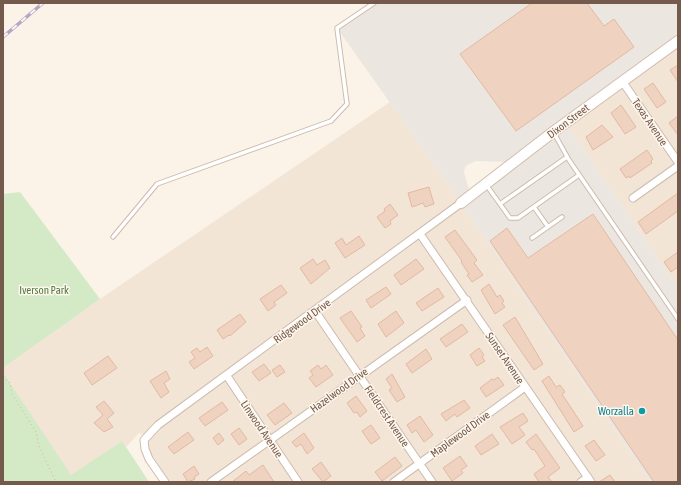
<svg xmlns="http://www.w3.org/2000/svg" width="681" height="485" viewBox="0 0 681 485" font-family="'Asap Condensed',sans-serif">
<style>
.residential{fill:#f3e5d6}
.industrial{fill:#ece6e1}
.green{fill:#d4e9c6}
.building{fill:#f0d2c0;stroke:#e2b9a1}
.lines{fill:none;stroke-linecap:round;stroke-linejoin:round}
.lane-casing{stroke:#cdbbae;stroke-width:5.5}
.street-casing{stroke:#cdbbae;stroke-width:9}
.secondary-casing{stroke:#d2bdae;stroke-width:12}
.path{stroke:#d5b6a3;stroke-width:1;stroke-dasharray:1 3;stroke-linecap:butt}
.lane{stroke:#fff;stroke-width:3.5}
.street{stroke:#fff;stroke-width:7}
.secondary{stroke:#fff;stroke-width:10}
.rail-casing{stroke:#b6a6c5;stroke-width:3.5}
.rail{stroke:#fef7ed;stroke-width:2;stroke-dasharray:6;stroke-linecap:butt}
.culture-dot{fill:#0f9aa8;stroke:#fef7ed;stroke-width:1.5}
.labels{text-anchor:middle;dominant-baseline:central;stroke-width:3;stroke-linejoin:round;paint-order:stroke}
.street-label{font-size:11px;fill:#745a4c;stroke:#fef7ed}
.park-label{font-size:11px;fill:#557945;stroke:#fef7ed}
.culture-label{font-size:11px;fill:#0d838f;stroke:#fef7ed;text-anchor:end}
</style>
<rect width="100%" height="100%" fill="#fbf3e7"/>
<!-- residential -->
<path class="residential" d="M678,46v242l-111,-163z
M390,102l71,101 189,279h-480l-22,-33 -1,-5 2,-7 -10,-4 -13,14 -4,-6 -51,35 -68,-104v-4l97,-69z"/>
<!-- industrial -->
<path class="industrial" d="M374,3h304v32l-173,127 -29,-1 -7,3 -4,3 -1,5 5,18 -10,10 -122,-172z
M567,125l111,163v194h-28l-187,-276z"/>
<!-- green -->
<path class="green" d="M20,192l80,107 -97,69v-174z
M3,372l68,103 51,-34 27,41h-146z"/>
<!-- building -->
<path class="building" d="M532,3h55l17,23 10,-7 20,28 -118,84 -56,-77z
M678,65v17l-8,-12z
M653,83l13,19 -9,6 -13,-19z
M621,105l15,22 -11,7 -14,-21z
M678,116v19l-9,-12z
M602,125l11,12 -20,13 -7,-13z
M647,150l6,9 -2,2 1,2 -22,15 -1,-2 -3,2 -6,-9z
M429,187l5,17 -9,3 -2,-4 -11,4 -4,-14z
M678,193v18l-32,23 -8,-12z
M390,204l8,11 -8,6 1,3 -6,4 -8,-11 8,-6 -1,-2z
M593,214l85,126v142h-24l-164,-241 17,-13 21,30z
M455,230l22,30 -3,3 9,12 -11,7 -5,-7 2,-1 -8,-12 1,-1 -17,-24z
M359,236l6,9 -20,13 -10,-15 7,-5 4,7z
M678,252v15l-7,5 -7,-10z
M313,259l4,6 8,-5 5,8 -19,16 -11,-16z
M416,259l8,10 -23,16 -7,-10z
M489,284l8,13 3,-2 4,6 -2,2 3,4 -10,7 -14,-24z
M281,285l6,8 -13,9 2,3 -8,6 -8,-12z
M386,287l5,7 -20,14 -5,-8z
M438,288l6,9 -22,14 -6,-8z
M351,311l11,16 -2,1 5,8 -8,6 -17,-24z
M396,311l8,12 -18,14 -8,-13z
M240,314l6,8 -16,14 -1,-1 -6,4 -6,-9z
M515,317l28,47 -9,6 -31,-45z
M462,324l6,8 -22,15 -6,-8z
M207,347l6,9 -19,13 -5,-7 6,-4 -4,-6 6,-4 3,4z
M479,348l5,7 -2,2 3,4 -8,5 -7,-11z
M426,349l6,10 -20,14 -6,-9z
M108,356l9,12 -25,17 -8,-12z
M264,364l7,9 -12,8 -7,-9z
M280,365l5,7 -8,5 -5,-7z
M318,365l3,4 5,-4 7,10 -17,12 -7,-9 4,-3 -3,-4z
M166,371l4,8 -6,4 5,9 -8,6 -11,-17z
M392,374l13,23 -8,5 -8,-12 3,-2 -6,-9z
M549,376l7,11 4,-2 5,7 -3,2 21,32 -9,6 -32,-51z
M498,377l6,8 -18,12 -6,-9 12,-9 2,1z
M356,396l11,15 -7,6 -3,-5 -3,1 -7,-10z
M464,400l6,8 -13,9 -2,-3 -9,7 -5,-7z
M104,401l10,12 -7,6 6,8 -9,5 -10,-9 9,-8 -7,-8z
M222,402l6,8 -23,16 -6,-8z
M284,403l8,10 -17,12 -8,-10z
M523,413l5,8 -9,6 6,8 -13,9 -12,-17z
M420,416l13,19 -9,7 -8,-12 -4,3 -5,-8z
M371,425l9,13 -9,6 -9,-13z
M239,428l8,11 -8,6 -8,-11z
M188,432l6,8 -20,14 -6,-7z
M219,433l5,7 -6,5 -5,-7z
M304,433l10,15 -7,6 -6,-10 -5,3 -4,-5z
M492,434l7,10 -18,11 -6,-9z
M536,434l24,34 -12,9 4,5h-13l-5,-8 11,-8 -11,-17 -2,1 -6,-8z
M594,440l11,15 -9,6 -11,-15z
M460,456l7,10 -6,4 2,3 -11,8 -9,-13z
M395,457l7,9 -20,15 -7,-9z
M321,462l10,14 -8,6 -11,-13z
M263,465l11,17h-42l14,-11 3,4z
M194,466l5,8 -5,3 1,2 -7,3 -5,-8z
M610,475l5,7h-16z"/>
<g class="lines">
<defs>
<path id="lane" d="M554,133l15,27 109,159
M567,157l-67,47 10,14h8l61,-43
M487,186l13,18
M534,207l14,20
M113,237l44,-53 174,-63 16,-17 -10,-76 37,-25
M532,238l30,-21"/>
<path id="street" d="M622,81l56,81
M633,198l45,-32
M420,234l171,248
M315,311l117,171
M227,376l71,106
M165,482l-16,-23 -4,-10 -1,-9 14,-15 303,-222
M211,482l256,-182
M394,482l131,-95
M581,482l7,-5"/>
<path id="secondary" d="M461,203l92,-71 125,-91"/>
</defs>
<!-- lane casing -->
<use href="#lane" class="lane-casing"/>
<!-- street casing -->
<use href="#street" class="street-casing"/>
<!-- secondary casing -->
<use href="#secondary" class="secondary-casing"/>
<!-- path -->
<path class="path" d="M3,377l7,6 2,11 24,38 3,14 17,36"/>
<!-- lane -->
<use href="#lane" class="lane"/>
<!-- street -->
<use href="#street" class="street"/>
<!-- secondary -->
<use href="#secondary" class="secondary"/>
<defs>
<path id="rail" d="M3,37l40,-34"/>
</defs>
<!-- rail casing -->
<use href="#rail" class="rail-casing"/>
<!-- rail -->
<use href="#rail" class="rail"/>
</g>
<!-- markers -->
<circle class="culture-dot" cx="642" cy="411" r="4"/>
<g class="labels">
<!-- street labels -->
<g class="street-label">
<text transform="translate(568 121) rotate(-37)">Dixon Street</text>
<text transform="translate(650 122) rotate(56)">Texas Avenue</text>
<text transform="translate(302 321) rotate(-36)">Ridgewood Drive</text>
<text transform="translate(505 358) rotate(56)">Sunset Avenue</text>
<text transform="translate(339 390) rotate(-36)">Hazelwood Drive</text>
<text transform="translate(387 416) rotate(56)">Fieldcrest Avenue</text>
<text transform="translate(262 429) rotate(56)">Linwood Avenue</text>
<text transform="translate(460 434) rotate(-36)">Maplewood Drive</text>
</g>
<!-- park labels -->
<g class="park-label">
<text x="44" y="290">Iverson Park</text>
</g>
<!-- culture labels -->
<g class="culture-label">
<text x="634" y="411">Worzalla</text>
</g>
</g>
<!-- border -->
<rect width="681" height="485" fill="none" stroke="#745a4c" stroke-width="8"/>
</svg>
